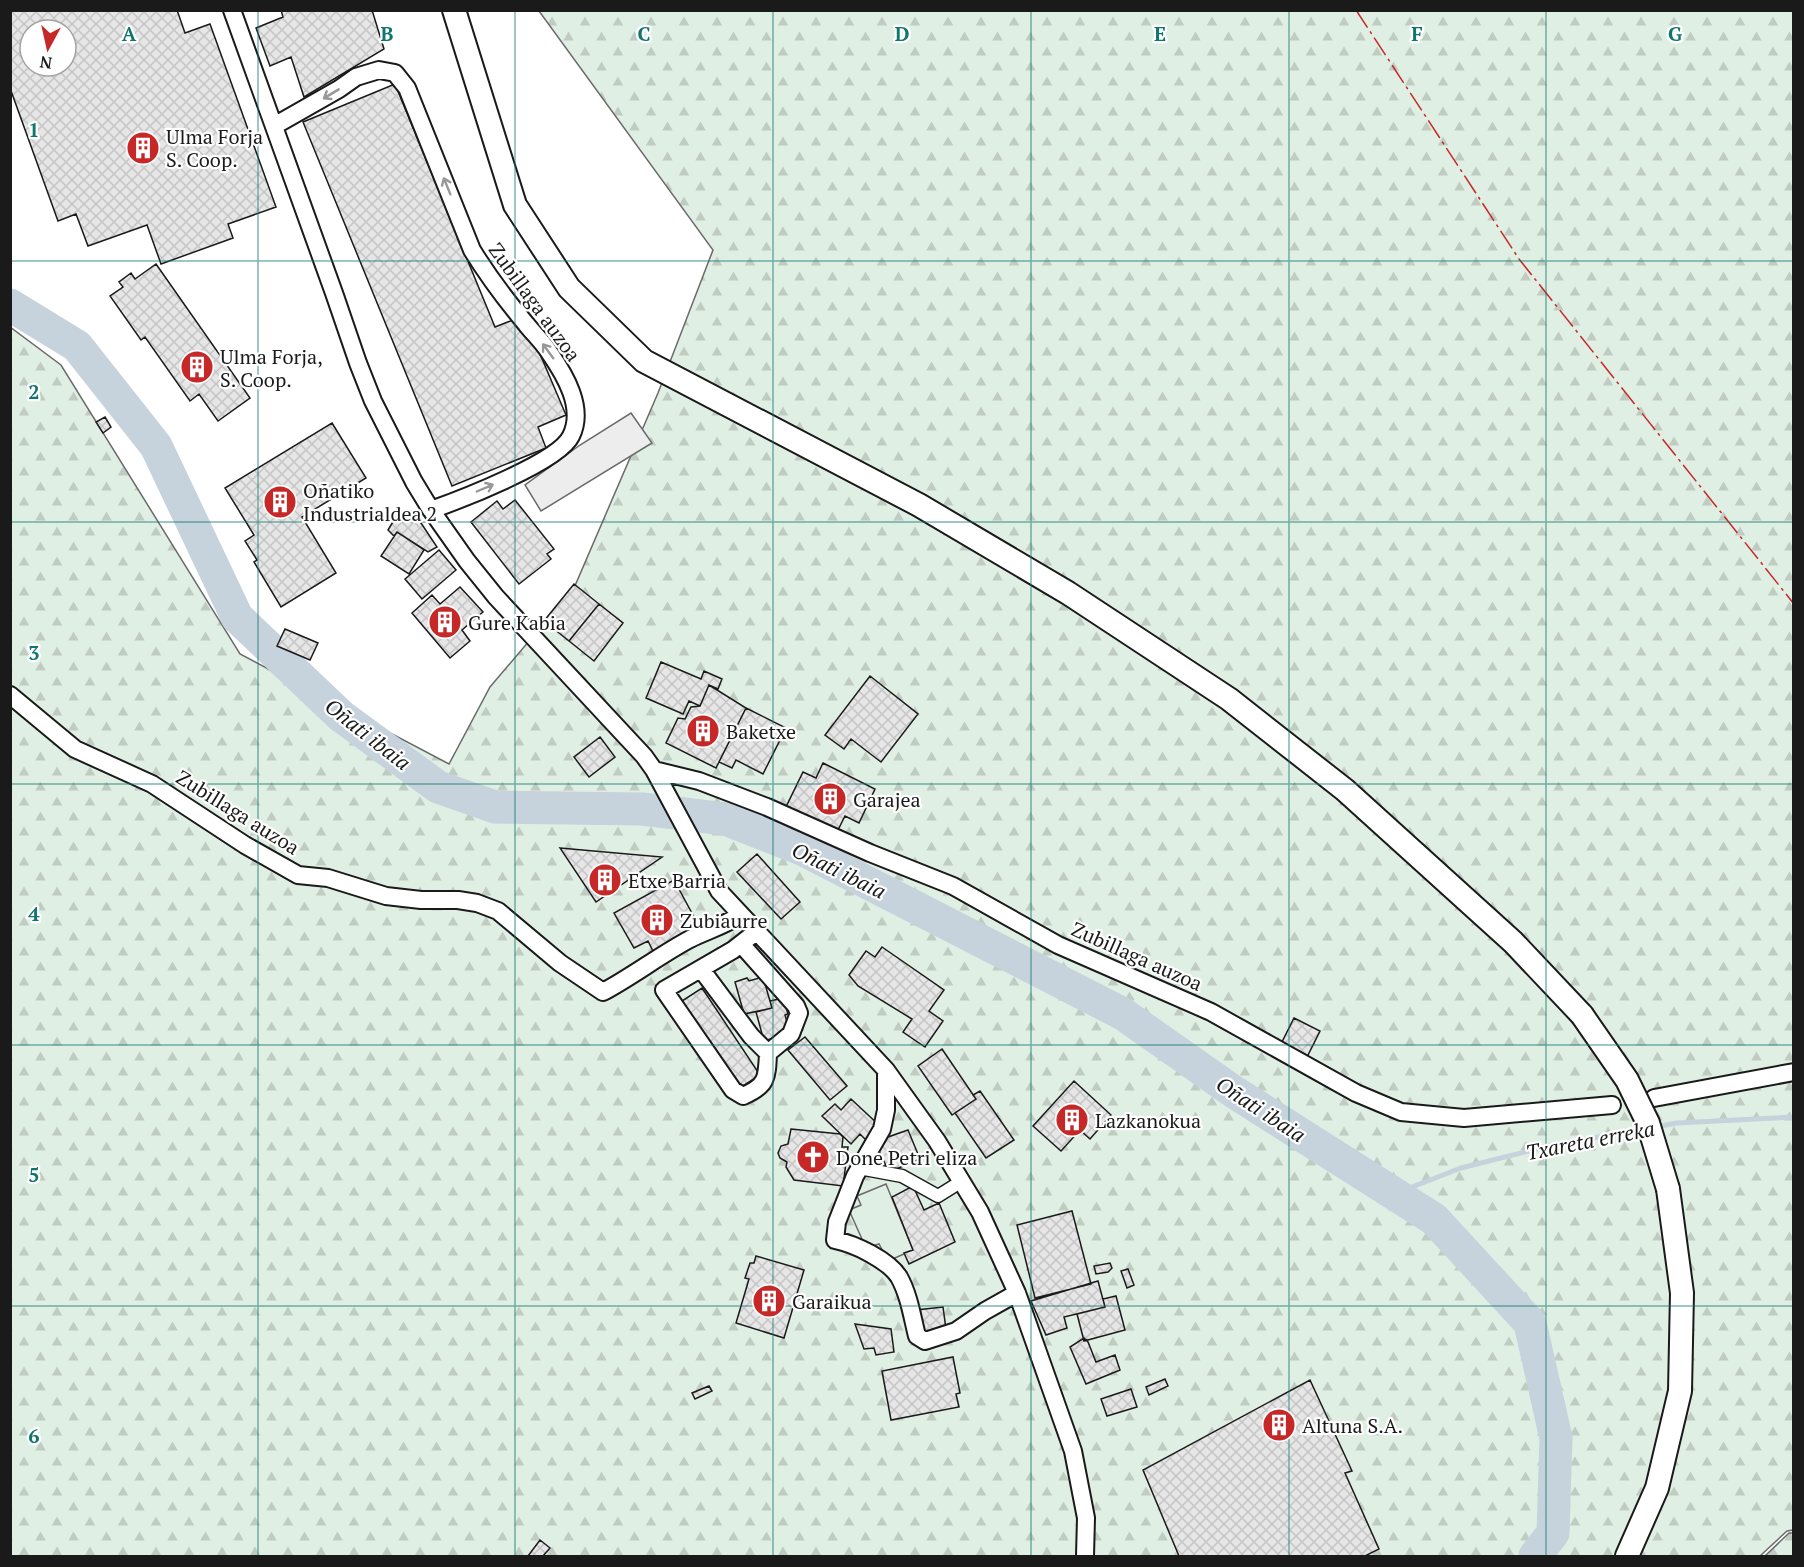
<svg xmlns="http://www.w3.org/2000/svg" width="1804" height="1567" viewBox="0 0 1804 1567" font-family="'PT Serif',serif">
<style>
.forest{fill:url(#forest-firs);stroke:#6a6a6a;stroke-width:1.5}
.garden{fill:#e0efe3;stroke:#6a6a6a;stroke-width:1.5}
.parking{fill:#ededed;stroke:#6a6a6a;stroke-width:1.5}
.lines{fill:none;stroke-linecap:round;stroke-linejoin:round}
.stream{stroke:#c6d2dc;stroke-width:5}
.river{stroke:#c6d2dc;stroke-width:33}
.building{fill:url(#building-cross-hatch);stroke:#1a1a1a;stroke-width:1.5;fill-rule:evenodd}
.pedestrian-casing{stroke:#1a1a1a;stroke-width:15}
.minor-casing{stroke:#1a1a1a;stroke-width:20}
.secondary-casing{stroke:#1a1a1a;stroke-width:26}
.pedestrian{stroke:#fff;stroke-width:12}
.minor{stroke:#fff;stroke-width:16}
.secondary{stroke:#fff;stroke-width:22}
.secondary-bridge-casing{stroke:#1a1a1a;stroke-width:26;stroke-linecap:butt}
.secondary-bridge{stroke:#fff;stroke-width:22}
.power{stroke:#c62828;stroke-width:1.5;stroke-dasharray:21 4.5 3 4.5;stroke-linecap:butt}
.oneway{stroke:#989898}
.grid{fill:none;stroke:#0f766e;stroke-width:1.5;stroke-opacity:0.55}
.labels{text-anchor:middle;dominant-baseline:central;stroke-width:4.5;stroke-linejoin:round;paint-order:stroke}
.poi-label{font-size:20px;fill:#1a1a1a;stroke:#fff;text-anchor:start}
.street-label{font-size:20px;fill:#1a1a1a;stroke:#fff}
.water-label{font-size:21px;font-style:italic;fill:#1a1a1a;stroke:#fff}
.grid-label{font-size:20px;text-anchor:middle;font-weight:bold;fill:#0f766e;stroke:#fff;stroke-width:4.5;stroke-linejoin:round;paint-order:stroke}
</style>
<defs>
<pattern id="forest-firs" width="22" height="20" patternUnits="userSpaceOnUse" patternTransform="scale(1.5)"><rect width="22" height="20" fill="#e0efe3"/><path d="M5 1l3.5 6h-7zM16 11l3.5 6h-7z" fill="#c0ccc2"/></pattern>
<pattern id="building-cross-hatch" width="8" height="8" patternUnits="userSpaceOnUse" patternTransform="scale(1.5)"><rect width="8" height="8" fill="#e6e6e6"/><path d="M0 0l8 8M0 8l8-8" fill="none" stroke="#c5c5c5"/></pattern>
</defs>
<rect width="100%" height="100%" fill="#fff"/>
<!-- forest -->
<path class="forest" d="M539,11h1254v1519l-6,1 -27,25h-1749l-1,-1229 51,38 179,289 209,110 41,-77 84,-99 84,-195 55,-143z
M1789,1533h4v23h-28z"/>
<!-- garden -->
<path class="garden" d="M886,1184l27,66 -25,11 -9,-17 -13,4 -17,-38 12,-5 -4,-9z"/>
<!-- parking -->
<path class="parking" d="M631,413l21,30 -111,68 -16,-26 55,-40z"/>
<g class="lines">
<!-- stream -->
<path class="stream" d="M1655,1127l22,-4 117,-6
M1394,1194l67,-26 92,-23 90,-16"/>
<!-- river -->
<path class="river" d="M10,305l67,41 79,100 81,171 104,99 97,71 57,20 147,2 83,10 79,31 319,164 111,78 200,127 96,104 26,115 -3,95 -18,23"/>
</g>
<!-- building -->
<path class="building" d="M10,10h167l8,23 25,-9 66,183 -48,17 5,14 -72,26 -14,-39 -59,21 -12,-32 -18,7 -48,-133zM30,30h36v36h-36z
M281,10h91l12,39 -80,48 -13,-40 -21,9 -14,-38 27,-11z
M395,84l100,243 18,-7 27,34 26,61 -28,12 8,21 -94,38 -149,-364z
M156,264l94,134 -32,23 -19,-27 -9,7 -45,-64 -4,3 -31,-44 13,-9 -4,-5 12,-9 4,6z
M105,417l6,10 -8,6 -7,-11z
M332,423l34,55 -64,39 34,56 -55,34 -27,-45 3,-2 -12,-19 9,-6 -29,-47z
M515,500l39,49 -7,5 4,5 -32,25 -48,-62 26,-21 6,8z
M413,511l24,36 -9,5 -31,-20 -3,4 -6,-6 11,-18z
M397,532l27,18 -15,24 -28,-18z
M439,550l17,20 -34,29 -17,-20z
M574,584l25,20 -30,37 -25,-20z
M460,587l23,25 -21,18 8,11 -20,17 -38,-45 20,-18 8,9z
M599,604l24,19 -29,38 -25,-20z
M285,629l33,14 -8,17 -33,-14z
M661,662l40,17 3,-8 18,8 -4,10 -9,-4 -9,21 -11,-5 -6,13 -37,-16z
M870,676l48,38 -37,48 -30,-23 -7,10 -19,-14z
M709,685l37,23 -30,60 -50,-25 12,-25 7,1 6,-12 9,-1z
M746,708l40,20 -23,46 -27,-14 -4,8 -13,-6z
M600,737l15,20 -26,20 -15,-20z
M823,763l52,26 -16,34 -14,-7 -9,18 -51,-25 18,-37 13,6z
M560,848l102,9 -66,45z
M757,854l43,48 -19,17 -44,-47z
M674,880l26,48 -46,25 -6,-12 -14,7 -20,-35z
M882,947l62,43 -15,21 14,10 -18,26 -22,-15 9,-13 -54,-33 -9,-11 17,-24 9,6z
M763,977l9,31 -28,6 -9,-32 12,-4 2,3z
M702,988l58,87 -20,13 -58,-87z
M783,998l5,16 -3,1 5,18 -26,8 -8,-29 16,-4 -2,-7z
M1294,1018l26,13 -13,26 -26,-13z
M805,1037l42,49 -17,14 -42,-50z
M942,1049l34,50 -24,16 -34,-49z
M1074,1081l37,34 -21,24 -10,-9 -19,21 -28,-25z
M980,1091l34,49 -28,18 -31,-45 21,-14 -3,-4z
M851,1099l29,27 -14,14 -6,-6 -9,10 -29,-28 13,-12 6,6z
M791,1129l49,5 3,3 -1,10h6l-5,39 -49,-6 -8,-13 1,-5 -7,-4 -2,-5 3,-7 7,-2z
M908,1130l12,29 -31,13 -11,-23 10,-12z
M913,1186l11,24 15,-7 16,39 -46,22 -5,-11 9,-3 -21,-53z
M1072,1211l19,73 -56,14 -18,-73z
M756,1256l48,14 -20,68 -48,-15 13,-44 -4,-1 5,-15h4z
M1110,1263l2,5 -4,4 -12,2 -2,-8z
M1128,1269l6,16 -7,3 -6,-17z
M1098,1281l7,26 -41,10 3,11 -21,7 -15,-34z
M1116,1296l9,34 -41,11 -7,-27 28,-7 -2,-8z
M943,1307l3,22 -21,2 -9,-21z
M855,1324l36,5 3,23 -18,3 -2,-7 -10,1z
M1084,1338l4,4 8,20 19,-7 5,15 -34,14 -16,-37z
M953,1357l7,36 -4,1 3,13 -68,13 -9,-49z
M1165,1379l3,7 -19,9 -3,-8z
M1310,1380l42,91 -7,2 34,76 -14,7h-186l-36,-86z
M709,1386l3,5 -17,8 -3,-6z
M1131,1389l6,18 -30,9 -6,-17z
M540,1540l10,8 -7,8h-15z"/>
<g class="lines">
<defs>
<path id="pedestrian" d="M859,1168l43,8 36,20 16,-10"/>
<path id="minor" d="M232,10l102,283 24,70 15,38 41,81 17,28 36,51 29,36 148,159 10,14 65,121 167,179 51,71 43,71 37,81 56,158 13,67 -1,38
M274,126l65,-37 17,-12 23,-7 16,3 12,15 65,162c16,26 34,50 54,74 7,9 17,18 23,28 16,23 36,56 22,84 -12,26 -112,64 -140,74
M10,695l65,54 77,35 93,61 53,30 30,3 58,18 35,4h37l19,3 21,8 62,52 43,29c30,-16 57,-37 87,-53 16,-8 36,-14 50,-24
M654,770l45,11 68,26 103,46 83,33 105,59 153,67 145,81 45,19 63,6 148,-13
M741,944l55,62 3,7 -8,21 -23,19
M701,969l50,67 17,17c-1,25 -1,33 -25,43l-10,-6 -69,-100 69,-40 23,-18
M886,1070v40l-4,19 -27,47 -18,46 -2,18c20,4 53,20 64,37 10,18 13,39 18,59l8,5 31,-10 29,-20 32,-18
M1654,1098l140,-26"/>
<path id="secondary" d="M454,10l61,195 54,83 75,73 275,144 149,88 161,106 116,91 168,152 69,73
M1627,1556l30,-68 23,-97 2,-98 -14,-104"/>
</defs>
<!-- pedestrian casing -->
<use href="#pedestrian" class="pedestrian-casing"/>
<!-- minor casing -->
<use href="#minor" class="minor-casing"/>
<!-- secondary casing -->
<use href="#secondary" class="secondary-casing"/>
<!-- pedestrian -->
<use href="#pedestrian" class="pedestrian"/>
<!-- minor -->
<use href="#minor" class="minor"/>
<!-- secondary -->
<use href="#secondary" class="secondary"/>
<defs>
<path id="secondary-bridge" d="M1582,1015l45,65 21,43 20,66"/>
</defs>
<!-- secondary-bridge casing -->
<use href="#secondary-bridge" class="secondary-bridge-casing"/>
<!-- secondary-bridge -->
<use href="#secondary-bridge" class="secondary-bridge"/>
<!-- power -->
<path class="power" d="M1356,10l163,249 275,345"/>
</g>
<!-- one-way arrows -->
<defs><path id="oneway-shaft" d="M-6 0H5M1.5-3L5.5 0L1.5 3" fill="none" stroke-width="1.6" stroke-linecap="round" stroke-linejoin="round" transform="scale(1.5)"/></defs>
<g class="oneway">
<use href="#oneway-shaft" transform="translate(331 94) rotate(149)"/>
<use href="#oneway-shaft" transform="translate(447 186) rotate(-112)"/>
<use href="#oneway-shaft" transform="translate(548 351) rotate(-126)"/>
<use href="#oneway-shaft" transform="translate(485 488) rotate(-23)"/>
</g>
<!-- grid -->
<path class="grid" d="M258,10v1546M515,10v1546M773,10v1546M1031,10v1546M1289,10v1546M1546,10v1546M10,261h1784M10,522h1784M10,784h1784M10,1045h1784M10,1306h1784"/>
<!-- icons -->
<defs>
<symbol id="building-disc" viewBox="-11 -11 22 22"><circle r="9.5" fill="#c62828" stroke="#fff"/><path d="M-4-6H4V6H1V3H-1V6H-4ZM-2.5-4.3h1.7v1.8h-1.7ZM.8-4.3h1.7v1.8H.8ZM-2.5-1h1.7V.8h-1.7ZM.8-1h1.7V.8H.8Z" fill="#fff"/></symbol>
<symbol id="church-disc" viewBox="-11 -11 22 22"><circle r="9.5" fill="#c62828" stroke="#fff"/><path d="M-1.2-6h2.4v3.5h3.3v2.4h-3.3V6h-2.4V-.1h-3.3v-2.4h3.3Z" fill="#fff"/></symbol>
</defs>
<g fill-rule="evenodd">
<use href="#building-disc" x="124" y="129" width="38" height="38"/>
<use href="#building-disc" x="178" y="348" width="38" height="38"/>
<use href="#building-disc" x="261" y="483" width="38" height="38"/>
<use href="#building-disc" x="426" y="603" width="38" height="38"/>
<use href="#building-disc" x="684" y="712" width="38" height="38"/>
<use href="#building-disc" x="811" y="780" width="38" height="38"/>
<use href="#building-disc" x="586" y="861" width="38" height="38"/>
<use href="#building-disc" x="638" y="901" width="38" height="38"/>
<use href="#building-disc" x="1053" y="1101" width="38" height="38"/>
<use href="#church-disc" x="794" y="1138" width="38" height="38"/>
<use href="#building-disc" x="750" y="1282" width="38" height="38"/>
<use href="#building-disc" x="1260" y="1406" width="38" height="38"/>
</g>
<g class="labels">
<!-- poi labels -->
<g class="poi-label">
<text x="166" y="136">Ulma Forja<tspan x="166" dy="23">S. Coop.</tspan></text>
<text x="220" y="356">Ulma Forja,<tspan x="220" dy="23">S. Coop.</tspan></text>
<text x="303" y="490">Oñatiko<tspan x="303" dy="23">Industrialdea 2</tspan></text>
<text x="468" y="622">Gure Kabia</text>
<text x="726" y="731">Baketxe</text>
<text x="853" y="799">Garajea</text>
<text x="628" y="880">Etxe Barria</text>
<text x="680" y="920">Zubiaurre</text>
<text x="1095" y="1120">Lazkanokua</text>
<text x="836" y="1157">Done Petri eliza</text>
<text x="792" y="1301">Garaikua</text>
<text x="1302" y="1425">Altuna S.A.</text>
</g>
<!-- street labels -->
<g class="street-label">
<text transform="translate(535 302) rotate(54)">Zubillaga auzoa</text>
<text transform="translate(238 812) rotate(32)">Zubillaga auzoa</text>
<text transform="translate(1137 956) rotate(24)">Zubillaga auzoa</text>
</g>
<!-- water labels -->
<g class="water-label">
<text transform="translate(368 734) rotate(38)">Oñati ibaia</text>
<text transform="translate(839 870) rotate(26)">Oñati ibaia</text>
<text transform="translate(1261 1109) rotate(33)">Oñati ibaia</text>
<text transform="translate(1590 1140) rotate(-11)">Txareta erreka</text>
</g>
</g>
<g class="grid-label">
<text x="129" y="41">A</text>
<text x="387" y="41">B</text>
<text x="644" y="41">C</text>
<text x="902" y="41">D</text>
<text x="1160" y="41">E</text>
<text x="1417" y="41">F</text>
<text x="1675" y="41">G</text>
<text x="34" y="137">1</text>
<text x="34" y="399">2</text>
<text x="34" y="660">3</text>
<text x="34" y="921">4</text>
<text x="34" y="1182">5</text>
<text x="34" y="1443">6</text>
</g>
<!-- border -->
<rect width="1804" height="1567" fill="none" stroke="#1a1a1a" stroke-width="24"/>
<!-- north arrow -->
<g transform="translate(48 48) rotate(188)"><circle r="28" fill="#ffffff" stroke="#a3a3a3" stroke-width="1.5"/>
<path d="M0-4.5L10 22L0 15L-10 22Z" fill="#c62828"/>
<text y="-9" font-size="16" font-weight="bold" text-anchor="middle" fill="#1a1a1a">N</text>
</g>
</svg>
